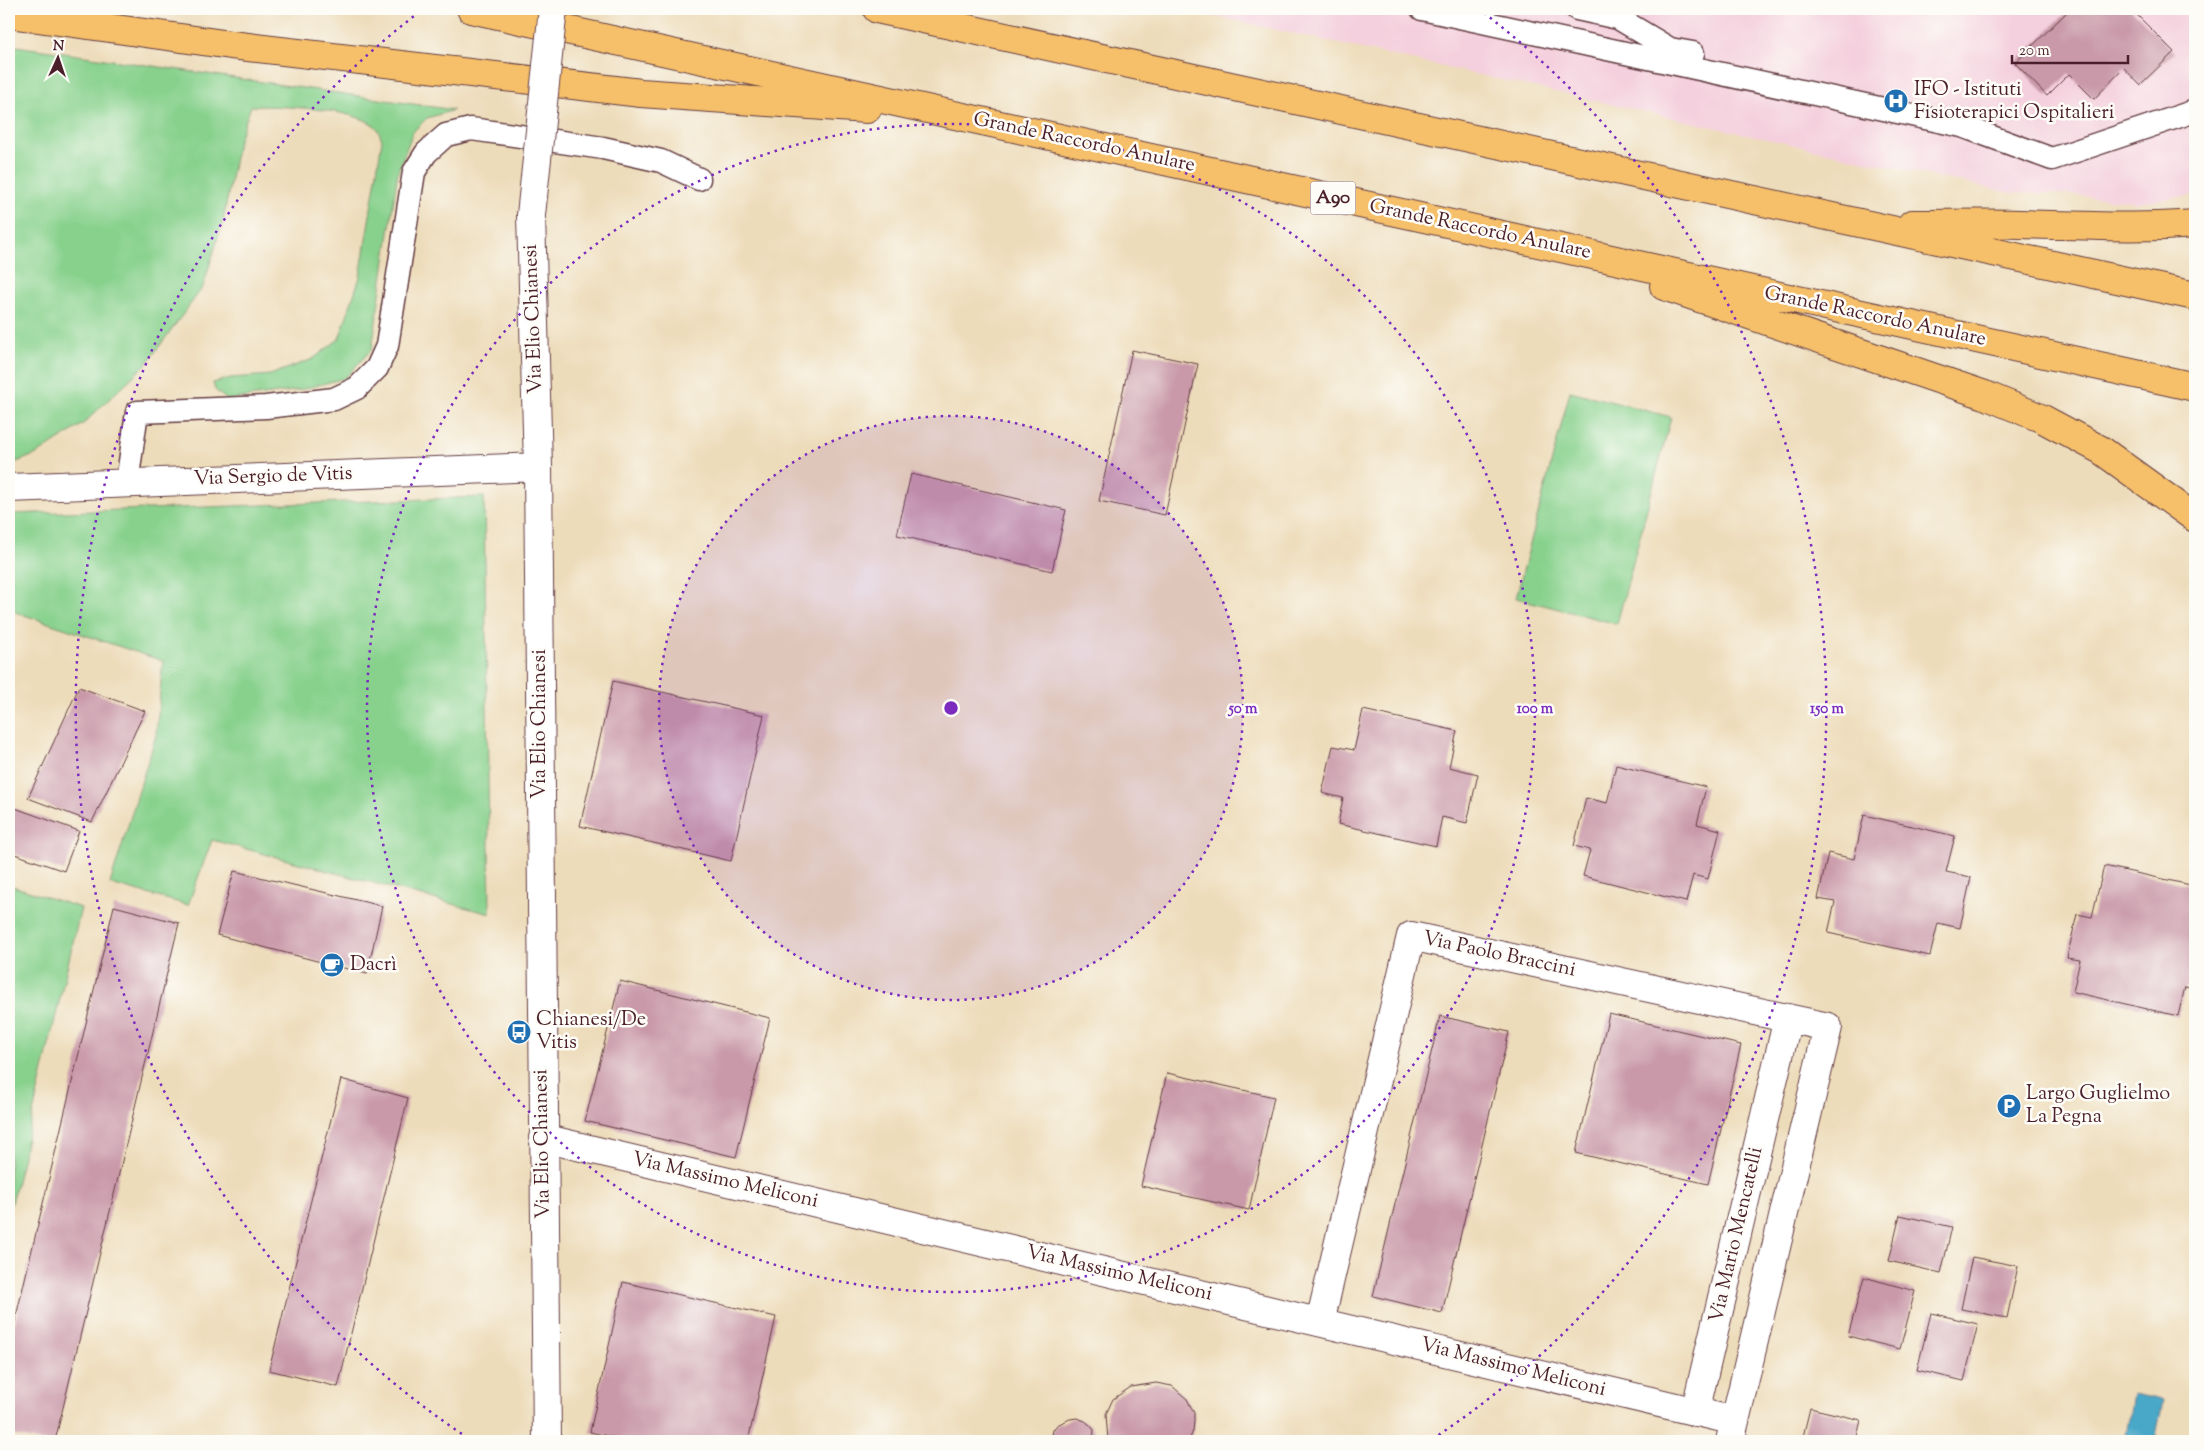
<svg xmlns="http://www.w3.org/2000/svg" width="2204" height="1450" viewBox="0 0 2204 1450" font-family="'Sorts Mill Goudy',serif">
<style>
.built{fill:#f4cfdd}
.green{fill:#88d18d;stroke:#69785c}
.water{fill:#48a8c7;stroke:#496479}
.building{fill:#c999a9}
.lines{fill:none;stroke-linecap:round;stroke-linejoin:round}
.lane-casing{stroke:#623b40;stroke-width:25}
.street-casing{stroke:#623b40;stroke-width:30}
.highway-casing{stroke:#623b40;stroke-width:30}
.lane{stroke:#fff;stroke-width:22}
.street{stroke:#fff;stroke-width:28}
.highway{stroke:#f6c06b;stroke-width:28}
.street-bridge-casing{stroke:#623b40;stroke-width:30;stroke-linecap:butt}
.street-bridge{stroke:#fff;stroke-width:28}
.ring{fill:none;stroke:#7b2cbf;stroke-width:2.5;stroke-dasharray:2.5 5}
.labels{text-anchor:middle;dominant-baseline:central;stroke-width:5;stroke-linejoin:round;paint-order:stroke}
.shield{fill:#fdfcf7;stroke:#806168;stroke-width:1}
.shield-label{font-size:19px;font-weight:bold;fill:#4a1f2b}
.poi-label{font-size:20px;fill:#4a1f2b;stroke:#fdfcf7;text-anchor:start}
.street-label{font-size:20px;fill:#4a1f2b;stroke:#fdfcf7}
.centre{fill:#7b2cbf;stroke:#fdfcf7;stroke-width:2.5}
.ring-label{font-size:15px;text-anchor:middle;font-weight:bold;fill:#7b2cbf;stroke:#fdfcf7;stroke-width:5;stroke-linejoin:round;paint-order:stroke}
</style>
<rect width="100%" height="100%" fill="#fdfcf7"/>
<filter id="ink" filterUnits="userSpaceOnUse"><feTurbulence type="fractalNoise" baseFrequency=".02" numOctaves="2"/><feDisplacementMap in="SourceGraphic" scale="10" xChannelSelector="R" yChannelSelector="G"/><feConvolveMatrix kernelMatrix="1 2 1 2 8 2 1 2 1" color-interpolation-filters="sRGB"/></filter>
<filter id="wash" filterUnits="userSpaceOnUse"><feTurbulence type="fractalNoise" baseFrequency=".0096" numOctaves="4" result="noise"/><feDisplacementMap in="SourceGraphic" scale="20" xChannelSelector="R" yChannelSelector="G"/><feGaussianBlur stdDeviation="1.12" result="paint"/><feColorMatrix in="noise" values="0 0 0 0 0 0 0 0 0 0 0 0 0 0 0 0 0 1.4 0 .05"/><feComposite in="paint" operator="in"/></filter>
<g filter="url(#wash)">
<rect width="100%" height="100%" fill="#eddcba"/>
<!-- built -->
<path class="built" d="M1183,9h1012v186l-57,7 -73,-8 -55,-1z"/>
<!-- green -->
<path class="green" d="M9,45l445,65 -27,8 -14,14 -15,39 -26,178 -27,29 -45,12 -73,10 -12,-10 -2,-7 18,-5 39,-3 43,-16 26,-20 21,-62 22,-137c-2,-4 -3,-11 -7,-14 -22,-18 -95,-20 -124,-20l-13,36 -15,79 -20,66 -56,76 -64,61 -46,30 -28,11z
M1570,391l101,26 -54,207 -101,-26z
M484,497l6,417 -278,-74 -24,65 -78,-21 46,-149 7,-74 -154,-51v-96z
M9,885l72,23 -69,295 -3,-1z"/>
<!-- water -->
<path class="water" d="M2133,1394l30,6 -8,41h-30z"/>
<g id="blocks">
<!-- building -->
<path class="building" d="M2070,9h61l43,43 -34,33 -16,-17 -30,31 -25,-25 -22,22 -32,-33z
M1132,350l66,14 -33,151 -66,-14z
M911,474l155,36 -14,61 -155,-36z
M613,681l151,34 -33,146 -151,-35z
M79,687l66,24 -53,111 -64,-24z
M1363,710l94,21 -8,36 29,7 -11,49 -25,-6 -6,29 -98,-22 5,-26 -21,-5 11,-47 21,4z
M1616,765l90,22 -9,37 23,6 -12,49 -15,-4 -7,27 -103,-26 7,-26 -16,-4 12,-48 21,5z
M15,808l64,23 -15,40 -55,-19v-27z
M1864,815l91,21 -9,36 25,5 -11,51 -22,-5 -8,33 -102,-23 7,-31 -17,-3 10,-46 26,6z
M2104,866l91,20v34l-2,12h2v57l-10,-2 -7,29 -105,-24 7,-32 -13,-2 10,-44 15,3z
M234,871l148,35 -15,68 -150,-39z
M114,906l65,17 -124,518h-18l-28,-7v-88z
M620,981l150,37 -34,139 -151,-36z
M1609,1014l132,31 -33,139 -132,-31z
M1440,1016l69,16 -67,281 -69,-17z
M1167,1073l107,24 -25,113 -108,-24z
M341,1079l67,19 -70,289 -69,-17z
M1900,1215l52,12 -11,46 -52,-12z
M1972,1257l46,9 -11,52 -46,-9z
M1864,1277l51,14 -15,58 -52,-13z
M623,1282l153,35 -28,124h-119l-39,-9z
M1931,1313l47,11 -14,57 -47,-11z
M1156,1383l16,3 15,13 7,14v8l-1,10 -4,10h-81l-2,-27 7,-15 18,-12z
M1810,1408l51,12 -5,21h-54z
M1077,1418l8,3 5,4 4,5 -1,11h-42l2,-11 4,-5 13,-6z"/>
</g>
</g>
<g filter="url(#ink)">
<use href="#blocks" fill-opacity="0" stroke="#623b40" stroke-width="1"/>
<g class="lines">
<defs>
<path id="lane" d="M1422,9l540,117 90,33 143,-48
M1577,9l41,9 52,31 23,4
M127,483l10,-71 129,-5 68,-8 23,-11 20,-20 10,-22 27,-174 12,-19 20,-18 25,-6 132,19 58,13 38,18"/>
<path id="street" d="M531,215l7,252 9,974
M9,488l529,-21
M543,1138l1192,283 -5,20
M1320,1322l91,-386 417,91 -93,394
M1695,1412l93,-394"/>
<path id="highway" d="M471,9l1724,378
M877,9l1318,287
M9,14l222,31 410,48 226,16
M1912,224c36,0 71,-1 107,0 59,1 118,5 176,0
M1664,286l321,109 58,24 58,31 94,68"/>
</defs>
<!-- lane casing -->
<use href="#lane" class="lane-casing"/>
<!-- street casing -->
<use href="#street" class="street-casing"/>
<!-- highway casing -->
<use href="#highway" class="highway-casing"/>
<!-- lane -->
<use href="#lane" class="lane"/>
<!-- street -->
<use href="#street" class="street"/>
<!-- highway -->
<use href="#highway" class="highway"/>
<defs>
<path id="street-bridge" d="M531,215l22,-206"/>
</defs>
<!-- street-bridge casing -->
<use href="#street-bridge" class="street-bridge-casing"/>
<!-- street-bridge -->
<use href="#street-bridge" class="street-bridge"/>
</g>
</g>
<!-- distance rings -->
<circle cx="951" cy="708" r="292" fill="#7b2cbf" fill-opacity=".12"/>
<g class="ring">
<circle cx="951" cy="708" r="292"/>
<circle cx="951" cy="708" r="584"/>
<path d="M468 1438A876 876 0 0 1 418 13M1484 13A876 876 0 0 1 1434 1438"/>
</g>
<!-- icons -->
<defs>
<symbol id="hospital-disc" viewBox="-11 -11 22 22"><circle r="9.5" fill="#1f6fb2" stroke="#fdfcf7"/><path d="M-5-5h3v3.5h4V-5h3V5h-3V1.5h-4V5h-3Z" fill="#fff"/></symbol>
<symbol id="cafe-disc" viewBox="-11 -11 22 22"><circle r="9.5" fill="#1f6fb2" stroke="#fdfcf7"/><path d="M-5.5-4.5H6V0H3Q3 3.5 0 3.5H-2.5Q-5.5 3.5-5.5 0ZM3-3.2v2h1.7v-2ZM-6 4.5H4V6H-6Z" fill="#fff"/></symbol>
<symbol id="bus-disc" viewBox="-11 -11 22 22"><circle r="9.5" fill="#1f6fb2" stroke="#fdfcf7"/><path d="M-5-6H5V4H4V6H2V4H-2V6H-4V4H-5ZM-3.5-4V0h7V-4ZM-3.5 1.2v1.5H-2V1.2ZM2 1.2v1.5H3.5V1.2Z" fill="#fff"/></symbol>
<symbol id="parking-disc" viewBox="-11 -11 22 22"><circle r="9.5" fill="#1f6fb2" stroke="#fdfcf7"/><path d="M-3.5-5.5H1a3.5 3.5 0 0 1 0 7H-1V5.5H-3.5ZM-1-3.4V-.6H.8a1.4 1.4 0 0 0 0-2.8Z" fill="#fff"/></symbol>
</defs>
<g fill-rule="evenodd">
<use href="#hospital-disc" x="1882" y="87" width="28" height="28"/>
<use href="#cafe-disc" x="318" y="951" width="28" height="28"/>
<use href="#bus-disc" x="505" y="1018" width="28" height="28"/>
<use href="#parking-disc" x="1995" y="1092" width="28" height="28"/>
</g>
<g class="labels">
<!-- shield labels -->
<rect class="shield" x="1310.5" y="181.5" width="45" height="33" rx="4"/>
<g class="shield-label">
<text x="1333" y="198">A90</text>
</g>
<!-- poi labels -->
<g class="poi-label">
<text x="1914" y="90">IFO - Istituti<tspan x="1914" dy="23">Fisioterapici Ospitalieri</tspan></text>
<text x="350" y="965">Dacrì</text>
<text x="536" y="1020">Chianesi/De<tspan x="536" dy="23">Vitis</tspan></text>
<text x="2026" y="1094">Largo Guglielmo<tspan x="2026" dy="23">La Pegna</tspan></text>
</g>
<!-- street labels -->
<g class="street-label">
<text transform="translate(1084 143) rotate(12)">Grande Raccordo Anulare</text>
<text transform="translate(1480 230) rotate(12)">Grande Raccordo Anulare</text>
<text transform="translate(1875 317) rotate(12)">Grande Raccordo Anulare</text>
<text transform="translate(534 319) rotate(-92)">Via Elio Chianesi</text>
<text transform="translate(273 477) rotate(-2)">Via Sergio de Vitis</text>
<text transform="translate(540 724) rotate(-90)">Via Elio Chianesi</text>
<text transform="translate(1499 955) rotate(12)">Via Paolo Braccini</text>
<text transform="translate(543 1144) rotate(-91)">Via Elio Chianesi</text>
<text transform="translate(725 1181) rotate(13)">Via Massimo Meliconi</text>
<text transform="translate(1737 1235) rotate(-77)">Via Mario Mencatelli</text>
<text transform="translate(1119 1274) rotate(13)">Via Massimo Meliconi</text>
<text transform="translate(1513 1368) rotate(14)">Via Massimo Meliconi</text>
</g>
</g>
<circle cx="951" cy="708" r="8" class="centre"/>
<g class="ring-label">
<text x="1243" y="713">50 m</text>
<text x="1535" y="713">100 m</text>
<text x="1827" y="713">150 m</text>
</g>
<!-- margin -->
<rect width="2204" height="1450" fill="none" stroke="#fdfcf7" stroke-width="30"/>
<!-- north arrow -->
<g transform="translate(58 58) rotate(3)" stroke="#fdfcf7" stroke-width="4" paint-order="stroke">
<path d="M0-4L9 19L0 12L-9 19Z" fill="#4a1f2b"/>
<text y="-8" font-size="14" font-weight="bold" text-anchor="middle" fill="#4a1f2b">N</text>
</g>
<!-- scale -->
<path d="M2012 55v8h116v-8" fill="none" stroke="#4a1f2b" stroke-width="2.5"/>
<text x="2019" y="55" font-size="15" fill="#4a1f2b" stroke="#fdfcf7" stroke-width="4" paint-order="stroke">20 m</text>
</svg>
